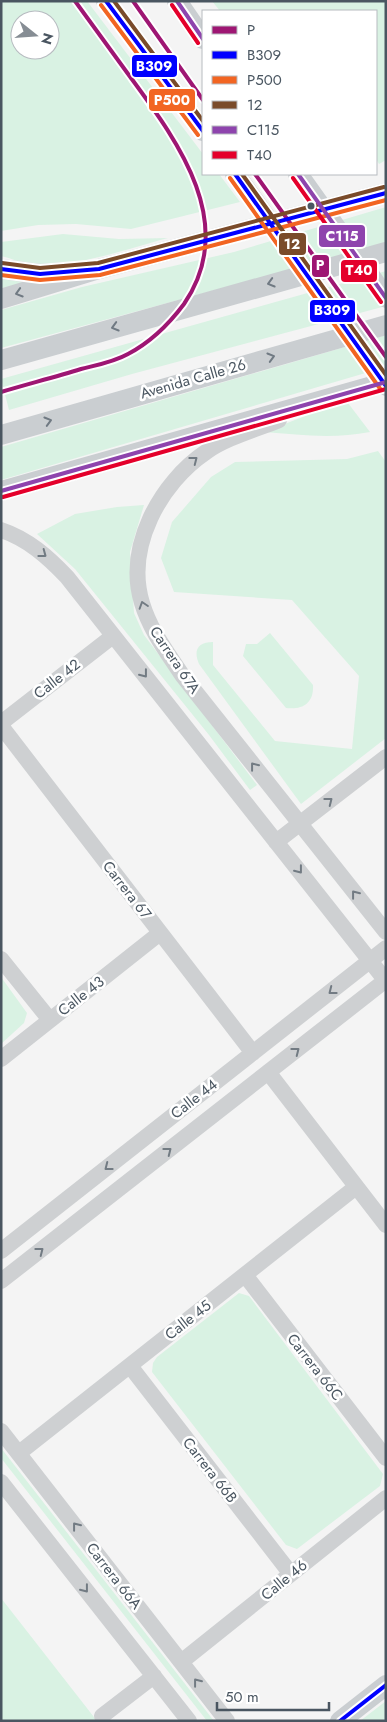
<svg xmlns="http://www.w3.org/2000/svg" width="387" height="1722" viewBox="0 0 387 1722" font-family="Jost,sans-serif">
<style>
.green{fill:#d9f2e3;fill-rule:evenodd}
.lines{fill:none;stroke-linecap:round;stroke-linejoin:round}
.minor{stroke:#ced0d2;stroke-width:16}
.major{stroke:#caced1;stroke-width:20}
.major-bridge{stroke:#caced1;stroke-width:20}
.bus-1-casing{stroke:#fff;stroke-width:8}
.bus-2-casing{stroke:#fff;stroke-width:8}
.bus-3-casing{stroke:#fff;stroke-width:8}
.bus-4-casing{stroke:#fff;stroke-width:8}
.bus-5-casing{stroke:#fff;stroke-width:8}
.bus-6-casing{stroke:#fff;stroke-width:8}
.bus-1{stroke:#9e1673;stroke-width:4}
.bus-2{stroke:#00f;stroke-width:4}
.bus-3{stroke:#f26522;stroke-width:4}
.bus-4{stroke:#7a4b2a;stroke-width:4}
.bus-5{stroke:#8e44ad;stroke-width:4}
.bus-6{stroke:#e4002b;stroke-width:4}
.oneway{stroke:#707a83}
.oneway2{stroke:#727b83}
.bus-dot{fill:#4a5661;stroke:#fff;stroke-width:2}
.labels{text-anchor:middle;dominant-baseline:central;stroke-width:5;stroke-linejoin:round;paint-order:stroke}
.street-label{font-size:15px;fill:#4a5661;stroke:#fff}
.line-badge{stroke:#fff;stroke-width:2}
.badge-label{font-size:14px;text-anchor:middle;font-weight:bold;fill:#fff}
</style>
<rect width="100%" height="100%" fill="#f4f4f4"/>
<!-- green -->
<path class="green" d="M1,1h86l116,153v20h16l21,28 -109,27 -55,-5 -38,1 -37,6zM20,20h30v30h-30z
M212,1h174v159l-7,4 -3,-5v-148h-156z
M386,207v37l-385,104v-38l81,-23 152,-35z
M63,234l56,5 49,-1c-38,10 -102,33 -141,26 -8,-2 -17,-6 -26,-8v-14z
M386,271v35l-254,68 -123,36 -8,-31z
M1,277l27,4 -27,8z
M386,335v32l-385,113v-33z
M348,403l22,29c-36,7 -70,3 -106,0l49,-19z
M378,451l8,11v276l-85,66 -102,-140c-6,-14 -1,-22 14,-22v23l62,76 77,8 7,-73 -67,-76 -118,-8 -13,-34 11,-36 39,-45 24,-15 112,-3z
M144,505l-14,47 4,61 10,22 113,150 -7,5 -41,-55 -134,-166 -38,-35 38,-20 42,-7z
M270,633l43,52c1,18 -10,25 -27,23l-43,-52 3,-12h11z
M1,977l26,36 -3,10 -23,21z
M239,1293l10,3 134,178 -3,12 -83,63 -11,-4 -134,-173 1,-9 4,-6z
M1,1448l213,273h-7l-206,-263z
M1,1598l89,114 7,9h-96z
M386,1701v17l-4,3h-22z"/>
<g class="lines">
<!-- minor -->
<path class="minor" d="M279,420c-22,9 -54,18 -73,32 -46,31 -81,95 -64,151 8,27 25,49 40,72l204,257
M1,530c27,9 47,27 66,47l319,404
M1,723l112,-87
M1,726l252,327
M276,842l110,-85
M1,959l49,61
M1,1059l159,-126
M268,1072l118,153
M1,1251l385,-303
M245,1275l141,183
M1,1281l385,-301
M130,1366l161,208
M1,1431l226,290
M19,1453l337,-266
M1,1482l188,239
M181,1662l205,-164
M102,1716l52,-40"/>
<!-- major -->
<path class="major" d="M106,1l97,130
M177,1l26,38
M1,269l39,5 25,-2
M1,299l98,-30 287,-76
M1,360l385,-108
M1,435l385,-110
M1,491l385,-109
M340,1721l46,-36"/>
<!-- major-bridge -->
<path class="major-bridge" d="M235,174l151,212
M298,174l88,124"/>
<defs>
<path id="bus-1" d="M133,1l70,99
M255,174l131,183
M1,392c27,-8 54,-15 80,-23 16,-4 33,-7 47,-15 23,-12 41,-30 56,-50 55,-80 -6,-162 -53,-226 -19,-26 -37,-51 -56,-77"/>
<path id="bus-2" d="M106,1l97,130
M235,174l151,212
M1,269l39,5 59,-5 287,-76
M340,1721l46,-36"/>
<path id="bus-3" d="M101,5l97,130
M230,178l151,212
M1,275l39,5 60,-5 286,-75"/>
<path id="bus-4" d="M114,1l89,120
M242,174l144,201
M2,263l38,5 58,-5 286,-76"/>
<path id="bus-5" d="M177,1l26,38
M298,174l88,124
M1,491l385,-109"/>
<path id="bus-6" d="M172,5l26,38
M293,178l88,124
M3,497l383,-108"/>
</defs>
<!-- bus-1 casing -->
<use href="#bus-1" class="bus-1-casing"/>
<!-- bus-2 casing -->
<use href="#bus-2" class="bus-2-casing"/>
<!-- bus-3 casing -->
<use href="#bus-3" class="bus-3-casing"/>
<!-- bus-4 casing -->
<use href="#bus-4" class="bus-4-casing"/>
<!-- bus-5 casing -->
<use href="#bus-5" class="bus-5-casing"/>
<!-- bus-6 casing -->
<use href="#bus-6" class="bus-6-casing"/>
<!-- bus-1 -->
<use href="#bus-1" class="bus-1"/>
<!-- bus-2 -->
<use href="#bus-2" class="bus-2"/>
<!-- bus-3 -->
<use href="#bus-3" class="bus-3"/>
<!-- bus-4 -->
<use href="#bus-4" class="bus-4"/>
<!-- bus-5 -->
<use href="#bus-5" class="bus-5"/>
<!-- bus-6 -->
<use href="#bus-6" class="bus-6"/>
</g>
<!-- one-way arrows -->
<defs><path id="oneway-chevron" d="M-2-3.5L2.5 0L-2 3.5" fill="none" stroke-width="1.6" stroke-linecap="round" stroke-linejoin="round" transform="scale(1.25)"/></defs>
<g class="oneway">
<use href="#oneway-chevron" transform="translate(271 283) rotate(164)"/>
<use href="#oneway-chevron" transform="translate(19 293) rotate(163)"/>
<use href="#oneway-chevron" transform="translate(115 327) rotate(164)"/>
<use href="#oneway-chevron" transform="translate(271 357) rotate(-16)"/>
<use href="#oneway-chevron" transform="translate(48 421) rotate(-16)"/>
</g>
<g class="oneway2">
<use href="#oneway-chevron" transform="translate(194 460) rotate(-38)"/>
<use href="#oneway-chevron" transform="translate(43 554) rotate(37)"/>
<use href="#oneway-chevron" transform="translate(143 605) rotate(-108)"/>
<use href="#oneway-chevron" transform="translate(144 674) rotate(52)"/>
<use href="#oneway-chevron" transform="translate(254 766) rotate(-128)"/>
<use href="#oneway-chevron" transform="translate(329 801) rotate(-38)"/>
<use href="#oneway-chevron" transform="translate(299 870) rotate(52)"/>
<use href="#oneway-chevron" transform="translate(355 894) rotate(-128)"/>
<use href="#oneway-chevron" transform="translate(332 991) rotate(142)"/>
<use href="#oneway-chevron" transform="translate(296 1051) rotate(-38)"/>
<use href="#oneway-chevron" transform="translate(168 1151) rotate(-38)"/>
<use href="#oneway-chevron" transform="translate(108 1167) rotate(142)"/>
<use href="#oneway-chevron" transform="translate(40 1251) rotate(-38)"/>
<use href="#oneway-chevron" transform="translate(76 1526) rotate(-128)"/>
<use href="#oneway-chevron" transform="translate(85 1589) rotate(52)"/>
<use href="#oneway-chevron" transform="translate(197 1682) rotate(-128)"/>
</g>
<!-- markers -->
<circle class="bus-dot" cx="311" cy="206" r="4.5"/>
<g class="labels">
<!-- street labels -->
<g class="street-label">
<text transform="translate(193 379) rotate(-16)">Avenida Calle 26</text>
<text transform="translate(175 660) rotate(56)">Carrera 67A</text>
<text transform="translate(57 679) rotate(-38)">Calle 42</text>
<text transform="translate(127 890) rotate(52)">Carrera 67</text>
<text transform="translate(81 996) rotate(-38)">Calle 43</text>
<text transform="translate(194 1099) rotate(-38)">Calle 44</text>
<text transform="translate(188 1320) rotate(-38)">Calle 45</text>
<text transform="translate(315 1367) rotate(52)">Carrera 66C</text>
<text transform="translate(210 1470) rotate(52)">Carrera 66B</text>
<text transform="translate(114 1576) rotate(52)">Carrera 66A</text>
<text transform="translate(284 1580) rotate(-39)">Calle 46</text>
</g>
</g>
<g class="line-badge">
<rect x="131" y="54" width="47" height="24" rx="5" fill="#00f"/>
<rect x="148" y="88" width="48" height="24" rx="5" fill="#f26522"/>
<rect x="318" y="224" width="48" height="24" rx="5" fill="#8e44ad"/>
<rect x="278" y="232" width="29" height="24" rx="5" fill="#7a4b2a"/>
<rect x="311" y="254" width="19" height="24" rx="5" fill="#9e1673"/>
<rect x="340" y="259" width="38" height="24" rx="5" fill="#e4002b"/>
<rect x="309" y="299" width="47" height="24" rx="5" fill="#00f"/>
</g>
<g class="badge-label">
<text x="154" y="71">B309</text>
<text x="172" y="105">P500</text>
<text x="342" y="241">C115</text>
<text x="292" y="249">12</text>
<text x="320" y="270">P</text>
<text x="359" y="275">T40</text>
<text x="332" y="315">B309</text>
</g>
<!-- border -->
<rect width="387" height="1722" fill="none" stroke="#4a5661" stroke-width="5"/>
<!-- legend -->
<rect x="202" y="10" width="175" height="165" fill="#ffffff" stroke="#b7bbc0"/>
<rect x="212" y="26" width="25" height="8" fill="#9e1673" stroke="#b7bbc0"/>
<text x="247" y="35" font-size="15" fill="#4a5661">P</text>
<rect x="212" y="51" width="25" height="8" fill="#0000ff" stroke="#b7bbc0"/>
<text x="247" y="60" font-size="15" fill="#4a5661">B309</text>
<rect x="212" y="76" width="25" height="8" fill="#f26522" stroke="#b7bbc0"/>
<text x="247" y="85" font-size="15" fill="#4a5661">P500</text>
<rect x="212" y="101" width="25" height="8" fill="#7a4b2a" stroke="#b7bbc0"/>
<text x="247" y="110" font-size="15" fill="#4a5661">12</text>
<rect x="212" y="126" width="25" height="8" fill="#8e44ad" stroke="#b7bbc0"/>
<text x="247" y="135" font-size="15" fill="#4a5661">C115</text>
<rect x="212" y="151" width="25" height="8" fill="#e4002b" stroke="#b7bbc0"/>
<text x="247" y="160" font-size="15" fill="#4a5661">T40</text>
<!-- north arrow -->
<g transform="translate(35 35) rotate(107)"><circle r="24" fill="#ffffff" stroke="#b7bbc0"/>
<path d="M0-4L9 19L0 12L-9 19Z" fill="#868d94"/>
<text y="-8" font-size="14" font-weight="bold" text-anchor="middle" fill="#4a5661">N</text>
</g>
<!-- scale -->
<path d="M217 1702v8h112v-8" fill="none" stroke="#4a5661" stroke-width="2.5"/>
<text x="225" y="1702" font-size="15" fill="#4a5661" stroke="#ffffff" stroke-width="4" paint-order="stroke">50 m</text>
</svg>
